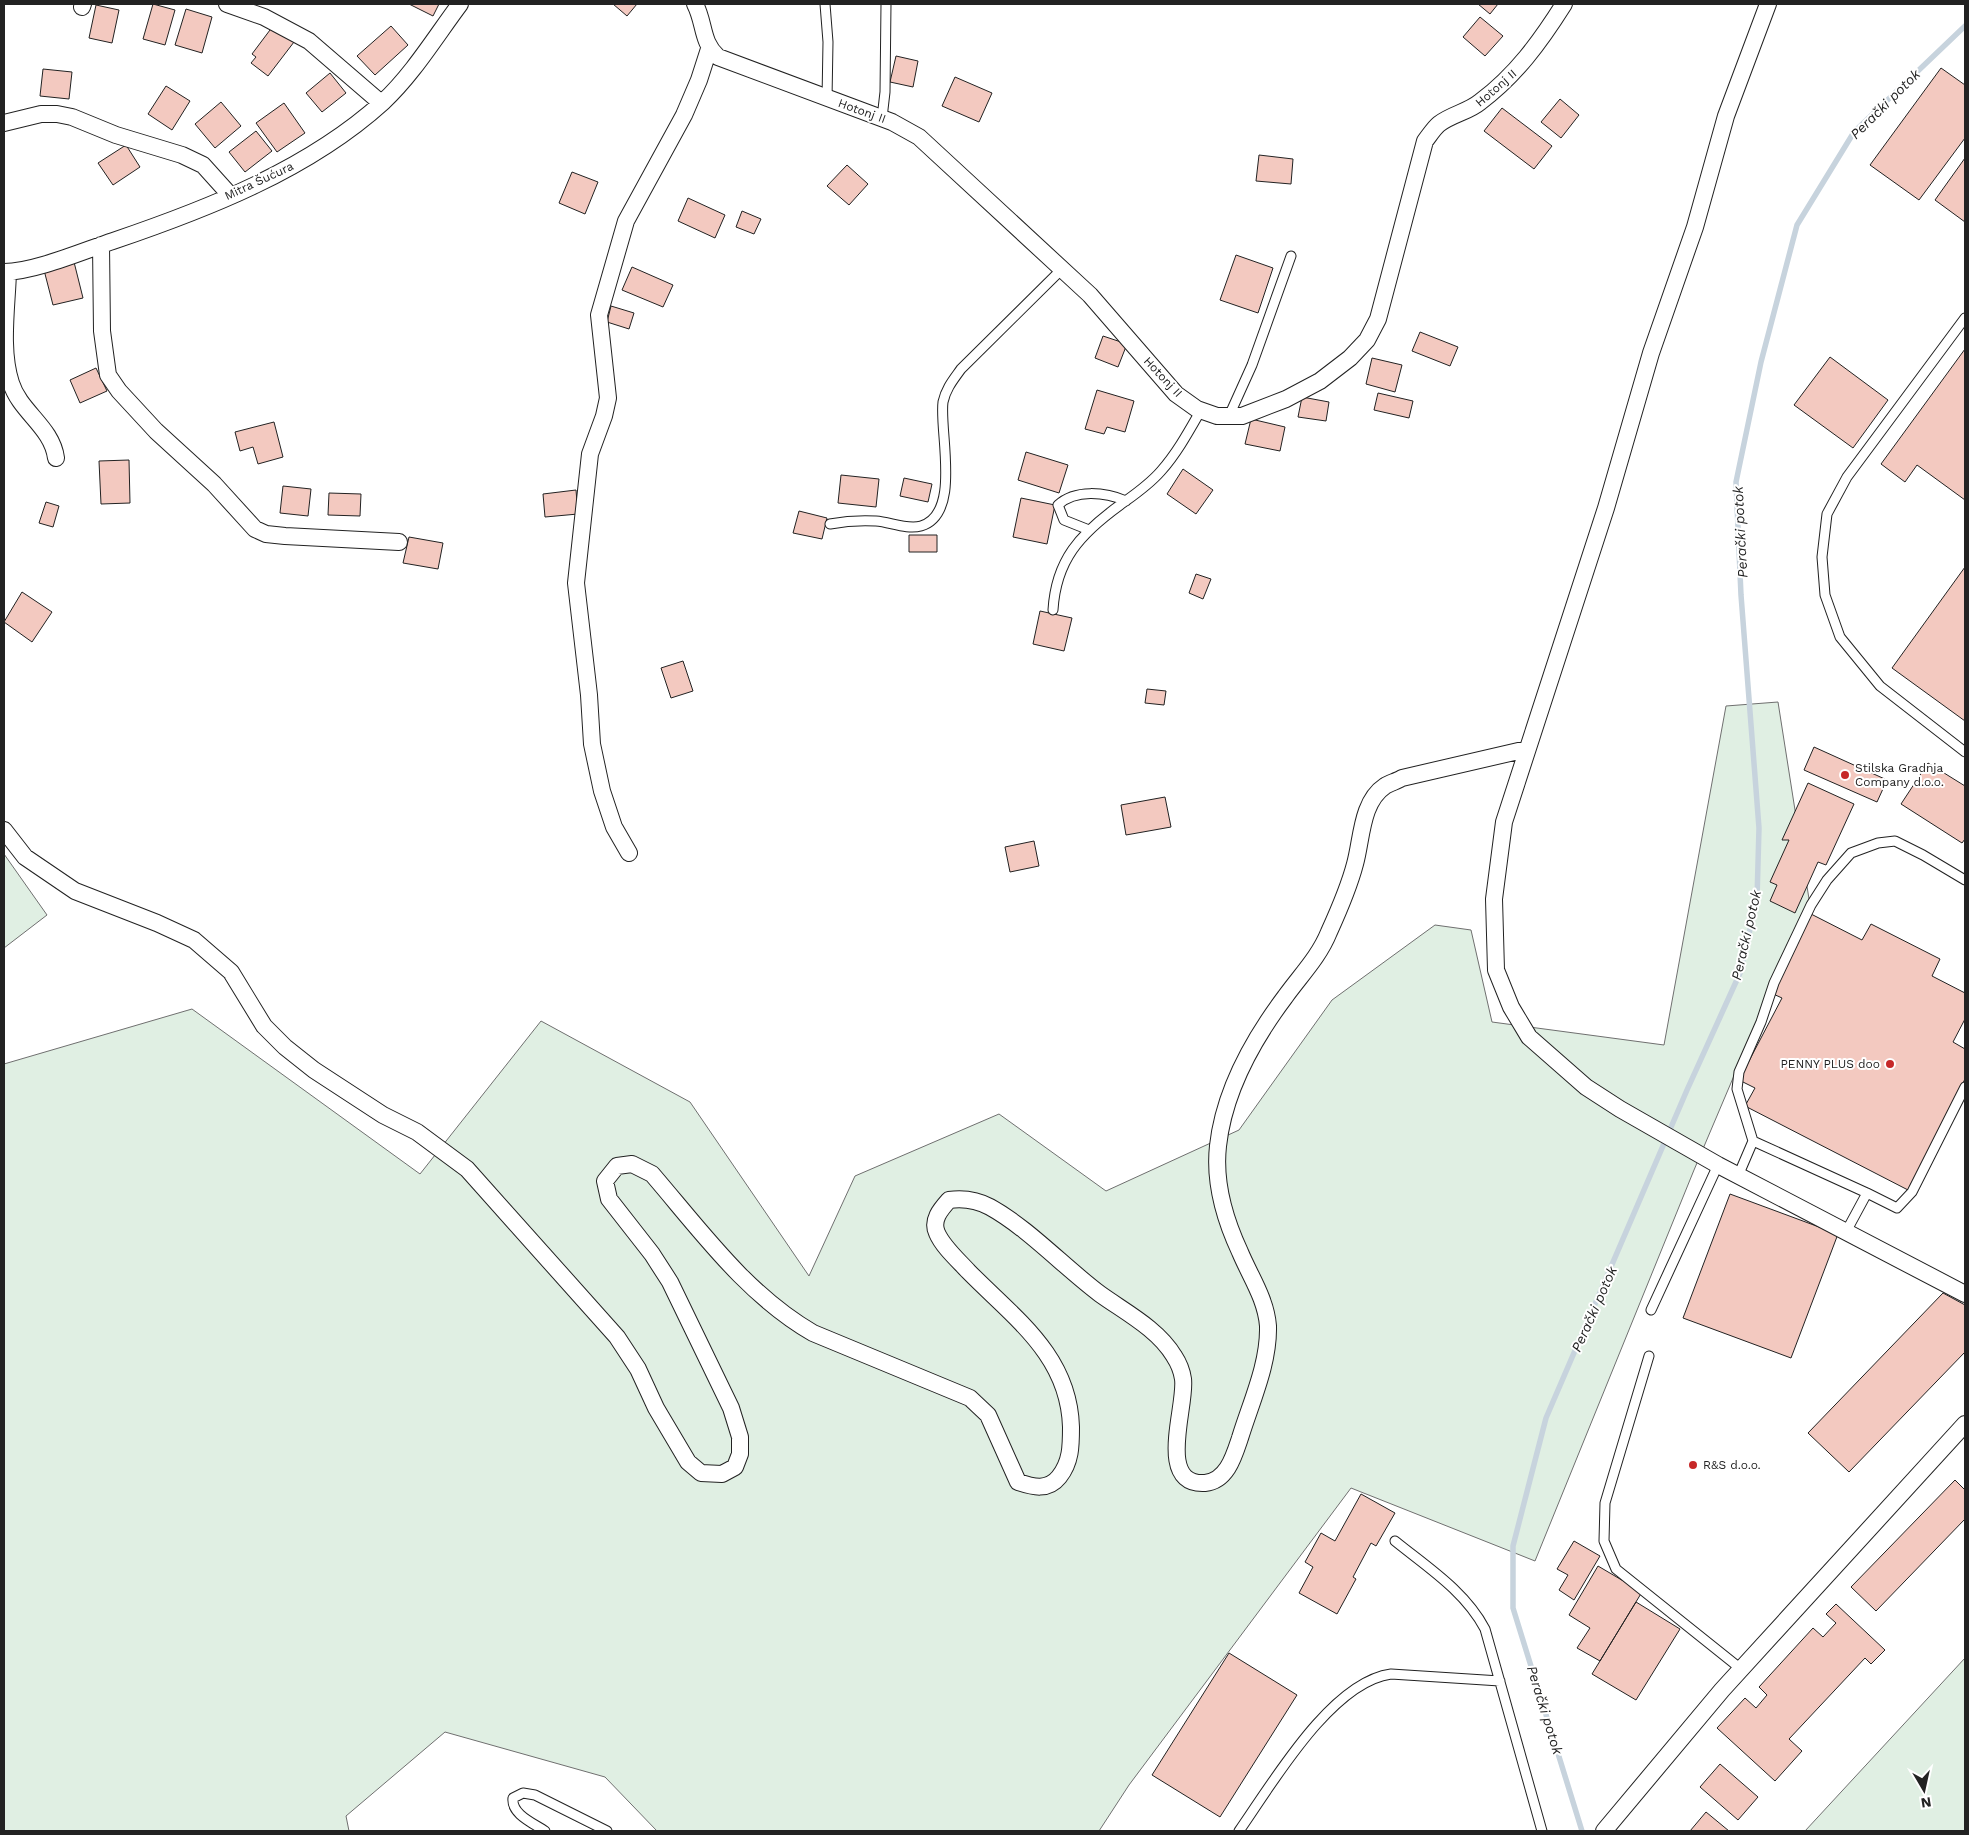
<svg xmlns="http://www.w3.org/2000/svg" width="1969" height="1835" viewBox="0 0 1969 1835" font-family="'Work Sans',sans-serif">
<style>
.green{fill:#e0efe3;stroke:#6f6f6f}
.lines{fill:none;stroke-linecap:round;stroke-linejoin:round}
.stream{stroke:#c7d3dd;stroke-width:5.5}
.building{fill:#f3c9c0;stroke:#222}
.service-casing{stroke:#222;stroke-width:11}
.minor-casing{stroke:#222;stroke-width:18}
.service{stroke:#fff;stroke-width:9}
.minor{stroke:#fff;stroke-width:16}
.poi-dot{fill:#c62828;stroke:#fff;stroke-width:2}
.labels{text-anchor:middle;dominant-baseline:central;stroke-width:4;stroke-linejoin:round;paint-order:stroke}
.street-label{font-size:12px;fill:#222;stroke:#fff}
.poi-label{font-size:12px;fill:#222;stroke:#fff;text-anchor:start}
.water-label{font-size:14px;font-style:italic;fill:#222;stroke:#fff}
</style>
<rect width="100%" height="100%" fill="#fff"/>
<!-- green -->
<path class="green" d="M1778,702l31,197 -115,271 -159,391 -184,-73 -222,297 -30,46h-442l-52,-54 -160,-45 -99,84 3,15h-345v-767l188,-55 228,165 121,-153 149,81 119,174 46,-100 144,-62 107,77 133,-61 93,-130 103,-75 36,5 21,92 172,23 62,-339z
M4,854l43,61 -43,33z
M1965,1658v173h-160z"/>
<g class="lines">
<!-- stream -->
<path class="stream" d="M1582,1831l-69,-223v-62l33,-128 141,-328 53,-117 17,-74 2,-71 -18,-233 -5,-113 25,-120 36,-137 57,-93 111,-106"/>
</g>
<!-- building -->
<path class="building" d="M153,4l22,6 -10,35 -22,-6z
M409,4h30l-6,12z
M613,4h24l-10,12z
M1478,4h20l-8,10z
M96,5l23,5 -7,33 -23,-5z
M186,9l26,8 -10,36 -27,-8z
M1480,17l23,19 -18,20 -22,-19z
M273,26l21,16 -26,34 -17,-13 5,-6 -4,-3z
M391,26l17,19 -33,30 -18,-19z
M896,56l22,5 -5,26 -23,-5z
M1941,68l24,17v53l-46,62 -49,-35z
M43,69l29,3 -3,27 -29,-3z
M330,73l16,20 -24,19 -16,-19z
M955,77l37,16 -13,29 -37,-16z
M166,86l24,15 -18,29 -24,-16z
M1560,99l19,16 -18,23 -20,-16z
M221,102l20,24 -26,22 -20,-24z
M284,103l21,30 -28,19 -21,-29z
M1502,108l50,38 -18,23 -50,-38z
M256,131l16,20 -27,21 -16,-20z
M126,145l14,22 -27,18 -15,-22z
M1259,155l34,4 -2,25 -35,-3z
M1965,158v64l-30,-22z
M847,165l21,19 -19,21 -22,-19z
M572,172l26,10 -13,32 -26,-11z
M688,198l37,17 -10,23 -37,-17z
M742,211l19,8 -7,15 -18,-7z
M1236,255l37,13 -15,45 -38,-13z
M74,262l9,36 -30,7 -9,-35z
M632,267l41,18 -10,22 -41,-17z
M611,306l23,7 -5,16 -22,-7z
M1420,332l38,15 -8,19 -38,-15z
M1103,336l24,8 -9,23 -23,-9z
M1965,349v151l-48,-35 -12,17 -24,-18z
M1830,357l58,43 -35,48 -59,-43z
M1372,358l30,7 -7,27 -29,-8z
M96,368l11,23 -27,12 -10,-23z
M1097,390l37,11 -9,31 -18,-5 -3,7 -19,-5z
M1378,393l35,8 -4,17 -35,-8z
M1302,397l27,5 -3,19 -28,-4z
M1251,419l34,8 -5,24 -35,-7z
M274,422l9,35 -25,7 -5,-17 -13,4 -5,-19z
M1026,452l42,13 -9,28 -41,-13z
M129,460l1,43 -29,1 -2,-43z
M1183,469l30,21 -17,24 -29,-20z
M841,475l38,4 -3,28 -38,-4z
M904,478l28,6 -4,18 -28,-6z
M283,486l28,3 -3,27 -28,-3z
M576,490l2,24 -33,3 -2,-23z
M329,493l32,1 -1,22 -32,-1z
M1021,498l34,7 -8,39 -34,-7z
M46,502l13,4 -6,21 -14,-4z
M799,511l28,7 -5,21 -29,-6z
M909,535h28v17h-28z
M409,537l34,6 -5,26 -35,-6z
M1965,567v154l-73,-53z
M1196,574l15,5 -8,20 -14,-6z
M22,592l30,20 -20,30 -28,-20z
M1040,611l32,7 -8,33 -31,-7z
M683,661l10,30 -22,7 -10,-30z
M1147,689l19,2 -2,14 -19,-2z
M1814,747l73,33 -10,22 -73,-32z
M1928,763l37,23v53l-3,4 -61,-39z
M1808,783l46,21 -28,61 -8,-3 -23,51 -25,-12 7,-16 -7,-3 19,-42h-7z
M1165,797l6,30 -45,8 -5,-30z
M1034,841l5,25 -29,6 -5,-25z
M1811,914l51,26 9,-16 69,35 -8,17 33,17v26l-12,23 12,7v30l-57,111 -163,-84 10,-18 -16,-8 43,-82 -11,-5z
M1730,1194l108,40 -47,124 -108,-40z
M1943,1293l22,12v47l-116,120 -41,-39z
M1955,1480l10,10v29l-89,92 -25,-24z
M1361,1494l34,19 -19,33 -5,-3 -18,34 3,2 -19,35 -38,-21 14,-26 -8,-5 16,-29 14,8z
M1574,1541l26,15 -26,44 -15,-10 9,-15 -11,-6z
M1598,1566l44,26 -42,69 -23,-13 13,-20 -21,-13z
M1636,1602l44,27 -44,71 -44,-26z
M1836,1604l49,46 -14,14 -6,-6 -76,81 13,12 -27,30 -58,-53 28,-30 11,10 11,-13 -8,-8 54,-59 10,9 13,-14 -10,-9z
M1229,1653l68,42 -77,122 -68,-42z
M1720,1764l38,33 -20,23 -38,-33z
M1706,1812l23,19h-39z"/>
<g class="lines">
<defs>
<path id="service" d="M825,4l3,38 -1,57
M882,118l3,-26 1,-88
M1965,318l-118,159 -20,37 -5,43 3,38 15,42 40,49 85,66
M1229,416l23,-51 39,-109
M830,524c16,-3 30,-4 46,-3 14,1 31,9 45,5 41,-12 18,-94 22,-124 3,-14 11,-23 18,-33l101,-100
M1089,530l-25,-10 -6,-15c17,-16 47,-13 68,-4
M1053,610c3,-50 27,-76 67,-105 14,-10 29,-20 41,-34 16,-18 28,-40 40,-61
M1753,1141l114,52
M1738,1176l15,-35 -16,-52 2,-17 22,-50 13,-39 37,-78 16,-25 24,-27 27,-10 17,-2 28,14 42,25
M1847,1230l20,-37 30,15 15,-16 53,-105
M1651,1310l67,-145
M1649,1356l-44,147 -1,38 12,28 125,100
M1395,1541c32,26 70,50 90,88l57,202
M545,1831c-12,-8 -34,-17 -32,-33l10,-5 12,2 72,36
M1239,1831c33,-47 92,-149 152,-157l109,7"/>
<path id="minor" d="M227,4l37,13 45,24 72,62
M695,4c10,19 6,38 23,53l174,65 27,15 171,158 86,99 21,15 20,7h25l44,-17 34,-18 30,-23 17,-18 11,-21 47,-178c4,-5 9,-13 14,-17 13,-10 29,-12 41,-22 36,-27 60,-60 84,-98
M1768,4l-42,112 -31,111 -44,126 -45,155 -102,314 -10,77 2,71 15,37 18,30 57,50 34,22 98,56 247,129
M82,7l1,-3
M4,123l37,-9h16l15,3 44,18 66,20 21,10 27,30
M101,245l1,86 6,44 11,16 37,40 58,53 41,45 11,5 19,2 114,6
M4,272c30,0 79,-21 109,-31 94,-32 195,-71 270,-139 30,-28 53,-66 77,-98
M8,272c-1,35 -8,77 3,111 9,29 41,44 45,75
M4,830l21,27 50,34 82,32 37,17 37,32 33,54 21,21 29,23 69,45 34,17 50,37 150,168 21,32 18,39 32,54 13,11 21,1 13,-7 5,-13v-17l-9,-29 -61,-126 -18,-28 -43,-55 -4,-18 12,-15 15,-2 20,10c49,57 95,121 161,159l157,65 18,17 30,67c15,5 30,9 41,-5 12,-15 12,-31 12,-50 -2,-72 -57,-109 -103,-156 -10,-11 -25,-24 -31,-38 -6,-13 4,-24 12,-33 14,-2 28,0 41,7 38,21 74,60 110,87 25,18 58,35 74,62 4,6 8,16 9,23 4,26 -28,107 22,104 22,-2 29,-27 35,-45 11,-36 29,-74 28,-112 -2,-27 -18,-50 -28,-74 -15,-32 -26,-70 -22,-106 6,-55 34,-105 67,-149 15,-21 34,-40 44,-65 10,-22 20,-45 26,-68 7,-25 6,-62 30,-78 5,-3 12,-5 17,-8l125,-29
M629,853l-15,-26 -12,-36 -10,-47 -3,-49 -13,-112 14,-129 14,-38 4,-18 -9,-83 27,-94 58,-106 15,-35 10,-31
M1604,1831l118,-141 243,-266"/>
</defs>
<!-- service casing -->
<use href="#service" class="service-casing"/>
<!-- minor casing -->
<use href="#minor" class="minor-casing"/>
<!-- service -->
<use href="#service" class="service"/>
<!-- minor -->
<use href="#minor" class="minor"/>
</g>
<!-- markers -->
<g class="poi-dot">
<circle cx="1845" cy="775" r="5"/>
<circle cx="1890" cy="1064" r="5"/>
<circle cx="1693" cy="1465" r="5"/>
</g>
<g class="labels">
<!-- street labels -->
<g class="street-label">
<text transform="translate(1496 88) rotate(-41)">Hotonj II</text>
<text transform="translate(862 111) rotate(20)">Hotonj II</text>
<text transform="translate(259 181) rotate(-25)">Mitra Šućura</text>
<text transform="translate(1163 377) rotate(47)">Hotonj II</text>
</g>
<!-- poi labels -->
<g class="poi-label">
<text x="1855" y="768">Stilska Gradnja<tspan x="1855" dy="14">Company d.o.o.</tspan></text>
<text x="1880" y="1064" text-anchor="end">PENNY PLUS doo</text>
<text x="1703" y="1465">R&amp;S d.o.o.</text>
</g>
<!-- water labels -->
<g class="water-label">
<text transform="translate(1885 104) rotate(-45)">Perački potok</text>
<text transform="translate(1740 532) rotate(-93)">Perački potok</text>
<text transform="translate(1746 935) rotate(-77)">Perački potok</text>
<text transform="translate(1594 1309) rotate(-66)">Perački potok</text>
<text transform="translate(1545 1710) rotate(73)">Perački potok</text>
</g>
</g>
<!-- border -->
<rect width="1969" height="1835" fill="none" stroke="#222222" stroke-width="10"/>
<!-- north arrow -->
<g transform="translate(1924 1790) rotate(171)" stroke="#ffffff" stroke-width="4" paint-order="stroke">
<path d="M0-4L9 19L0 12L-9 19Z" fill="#222222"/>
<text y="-8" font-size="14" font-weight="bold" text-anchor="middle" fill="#222222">N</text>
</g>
</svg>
